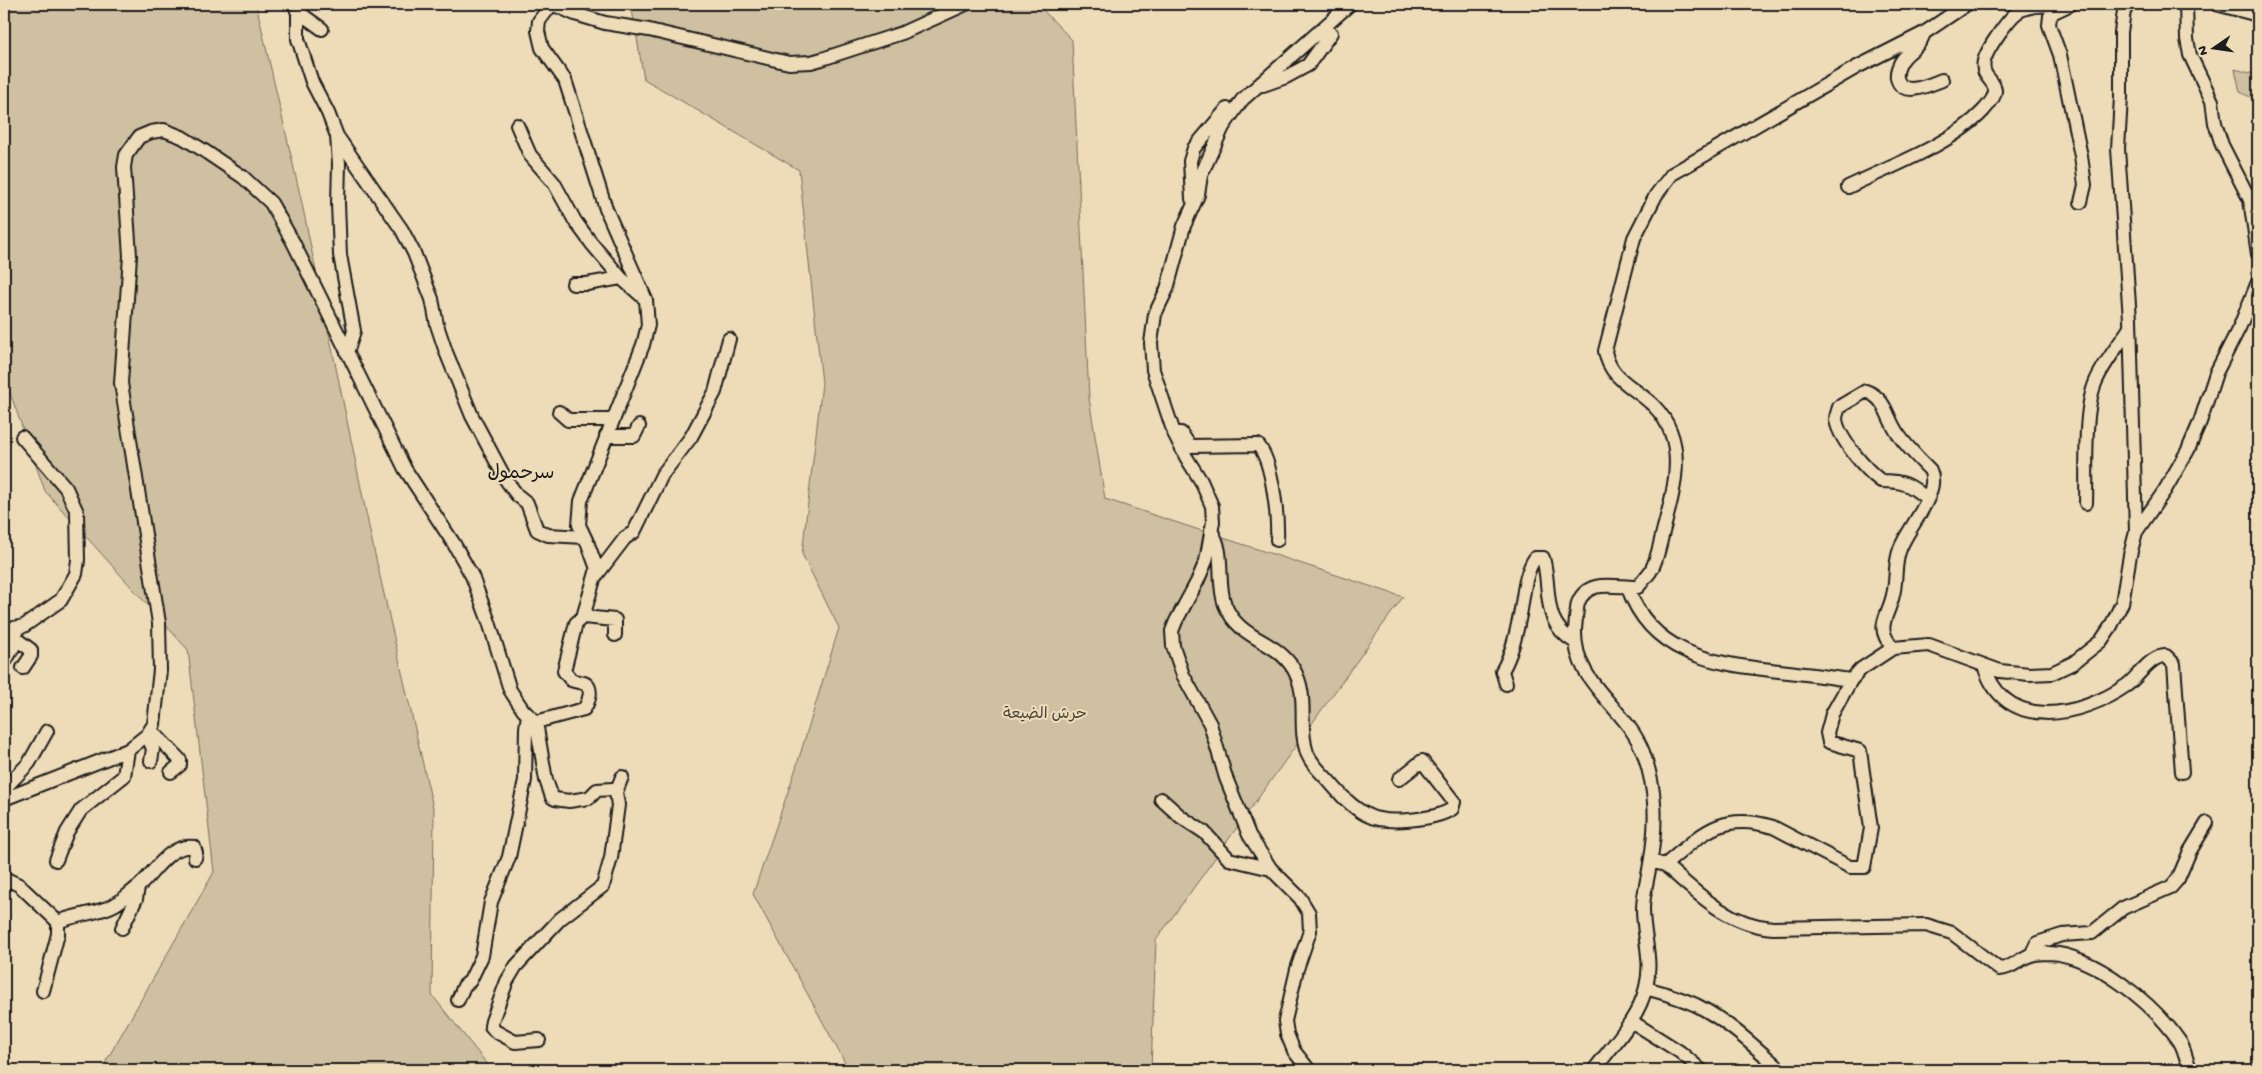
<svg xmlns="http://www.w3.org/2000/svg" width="2262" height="1074" viewBox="0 0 2262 1074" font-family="'Gochi Hand','Playpen Sans Arabic',sans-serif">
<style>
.green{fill:#d0c0a2;stroke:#766e5f}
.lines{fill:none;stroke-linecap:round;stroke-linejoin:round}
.minor-casing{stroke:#1c1c1c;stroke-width:16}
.minor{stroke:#eedcb9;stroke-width:12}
.labels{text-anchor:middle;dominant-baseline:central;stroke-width:4;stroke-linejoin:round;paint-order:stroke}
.park-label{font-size:16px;fill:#49453e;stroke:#eedcb9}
.quarter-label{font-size:19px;fill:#1c1c1c;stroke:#eedcb9}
</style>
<rect width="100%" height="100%" fill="#eedcb9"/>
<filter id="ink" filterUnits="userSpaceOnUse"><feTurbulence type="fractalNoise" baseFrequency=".02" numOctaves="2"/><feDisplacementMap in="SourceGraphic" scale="10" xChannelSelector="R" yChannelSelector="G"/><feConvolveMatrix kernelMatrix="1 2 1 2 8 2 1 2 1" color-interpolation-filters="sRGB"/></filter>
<g filter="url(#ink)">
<!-- green -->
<path class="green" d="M4,4h252l45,195 72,347 61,266 -2,183 60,75h-391l113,-198 -26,-222 -143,-159 -41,-115z
M631,4h406l35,36 17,358 16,101 298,98 -247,343 -5,130h-302l-96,-176 42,-123 44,-143 -37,-74 20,-171 -23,-213 -155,-91z
M2235,69l23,6v26l-18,-9z"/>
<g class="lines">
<defs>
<path id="minor" d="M298,4v35l14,43 16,31 9,23 2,28 -1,39 2,52 14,76 -7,22
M552,4l23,10 30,9 44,7 140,33 22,-1 11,-3 80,-26 64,-29
M2071,4l-17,8 -4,4 -1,9 11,30 21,101 4,29 -4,17
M2129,4l-5,7 -3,21v65l-3,52 12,170 6,213
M2186,4l1,35 3,16 22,46 3,22 7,22 28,55 8,54
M2216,4l42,11
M297,11l25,18
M1923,36c-4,11 -13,14 -20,23 -4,5 -7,13 -6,19 5,21 34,6 45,2
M1263,85l23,-8 22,-12 23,-32
M517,125l13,30 24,28 21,38 17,23 29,34 23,20
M337,136l65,94 12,23 18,46 5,26 9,27 26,64 34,64 11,15 10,8 10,27 11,5 36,2
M1848,187c41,-20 104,-43 135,-76 29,-31 -4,-26 1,-50 3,-12 26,-46 37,-51 13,-6 28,-5 41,-3
M1192,199l-2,-38 4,-13 33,-39
M573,284h14l34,-6
M559,412l9,8h44
M1177,433h4l9,13 68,-1c15,17 20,73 19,95
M606,436h28l5,-10
M2086,503c1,-32 -3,-93 10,-122 8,-18 22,-35 33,-52
M1211,531c15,21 5,50 14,74 15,36 49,33 68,63 17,29 4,55 14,85 4,10 13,19 21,27 11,13 23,27 39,35 18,10 67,5 85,-6l2,-7 -32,-41 -23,18
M596,576l29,-38 9,-6 28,-57 29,-38 24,-45 14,-53
M1628,588c23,65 82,75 143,82 26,3 53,6 80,10
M583,617l32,3v15
M4,630l20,-4 37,-26 15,-26 2,-14 -1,-48 -11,-24 -44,-51
M10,630l5,8 16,12v6l-8,12
M1893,648c-19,-22 -5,-30 0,-53 4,-15 1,-31 7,-46 8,-22 41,-56 30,-79 -12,-12 -23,-23 -32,-36 -12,-17 -11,-35 -32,-43l-27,16c-1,4 -3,8 -3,12 2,19 30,51 45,62 22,0 29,3 46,18
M6,660l9,-16 1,-11
M1984,665c20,69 97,52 143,20 12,-9 24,-30 39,-29l8,8 8,108
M1506,684l-4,-13c10,-17 14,-37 18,-56 4,-20 4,-40 15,-57h8c9,31 -3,64 32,84
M536,722l10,58 6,17 3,2 14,2 20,-3 8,-8 15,-1 4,3 2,13 -7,53 -8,28 -43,33 -44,47 -9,15 -15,40 -1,5 4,5 20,11 24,-2
M151,730l29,30v5l-9,7
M147,735l6,14 -2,12
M4,789l25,-26 18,-32
M616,792l6,-15
M4,799l124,-49 19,-15 7,-11 6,-54 -1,-47 -38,-240 9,-127 -6,-89 2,-12 13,-18 12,-5 13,-2 18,7 21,13 40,27 28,26 22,39 112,227 49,75 18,32 17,46 21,68 13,20 13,12 48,-13c5,-7 10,-22 0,-26 -4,-1 -8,-1 -13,-3l-7,-9 12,-48 7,-6 14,-48 -9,-25 -9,-19 2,-24 62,-156 5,-20 -2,-25 -40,-91 -41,-129 -23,-32 -4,-17 1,-10 13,-17
M1161,799l20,18 23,15 25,27 42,10
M56,860l11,-28 14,-22 43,-34 4,-26
M1651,861l14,4c37,-31 56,-54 108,-38l77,40h14l7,-39 -11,-77 -31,-9 -2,-9 5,-19 19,-34 10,-11 32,-21 36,-3 71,26 29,3 23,-1 21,-10 28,-22 10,-15 11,-23 8,-48 6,-23 29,-42 23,-40 12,-28 16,-49 24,-47 18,-44
M1665,865c32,28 63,60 108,63l153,-3 26,8 47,36c11,0 18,-8 27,-12 7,-4 16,-4 23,-4 46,2 106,52 131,89 5,8 6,19 11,28
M4,878l15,7 39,37c18,-8 39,-8 56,-17 9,-5 17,-13 25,-19 16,-14 31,-43 55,-39l2,6 -1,5
M122,928l14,-29 2,-12
M2031,955l6,-12 25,-8 30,-2 31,-25 48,-21 7,-8 12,-28 17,-28
M1646,988c17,5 36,10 52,18 31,16 57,41 83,64
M43,991l15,-57v-12
M458,1000l6,-14 6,-5 12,-25 9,-54 18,-45 16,-77 1,-52 2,-13
M1631,1021l49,31 21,18
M1309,1070l-15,-19 -7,-17 -2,-13 12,-52 13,-38 -1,-18 -9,-15 -29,-29 -22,-34 -23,-57 -16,-54 -27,-49 -10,-29 -1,-15 4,-10 21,-39 9,-21 7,-39 -1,-16 -11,-25 -15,-24 -12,-24 -21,-63 -2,-27 4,-29 12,-25 17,-63 14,-31 3,-20 22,-48 19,-27 108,-96
M1594,1070c19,-25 45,-52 52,-83 7,-27 -3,-51 -3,-78 0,-15 5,-31 7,-45 7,-39 7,-74 -7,-112 -18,-47 -70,-67 -68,-123 1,-8 1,-17 3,-26 10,-26 39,-15 60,-16 4,-5 8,-10 12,-15 8,-12 10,-30 14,-44 11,-42 24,-87 -10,-122 -19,-19 -44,-26 -49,-55l29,-113 22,-43 16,-21 185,-107 67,-34 43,-29"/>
</defs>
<!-- minor casing -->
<use href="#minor" class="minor-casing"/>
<!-- minor -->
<use href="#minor" class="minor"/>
</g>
</g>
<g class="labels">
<!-- park labels -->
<g class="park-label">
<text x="1045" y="715">حرش الضيعة</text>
</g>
<!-- quarter labels -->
<g class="quarter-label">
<text x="521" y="474">سرحمول</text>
</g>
</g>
<!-- margin -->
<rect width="2262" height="1074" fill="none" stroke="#eedcb9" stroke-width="20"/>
<rect x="10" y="10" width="2242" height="1054" fill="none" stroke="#1c1c1c" stroke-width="2" filter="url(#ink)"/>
<!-- north arrow -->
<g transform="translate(2214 48) rotate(257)" stroke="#eedcb9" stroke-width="4" paint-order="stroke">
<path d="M0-4L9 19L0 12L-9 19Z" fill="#1c1c1c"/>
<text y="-8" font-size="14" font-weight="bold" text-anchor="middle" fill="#1c1c1c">N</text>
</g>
</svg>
